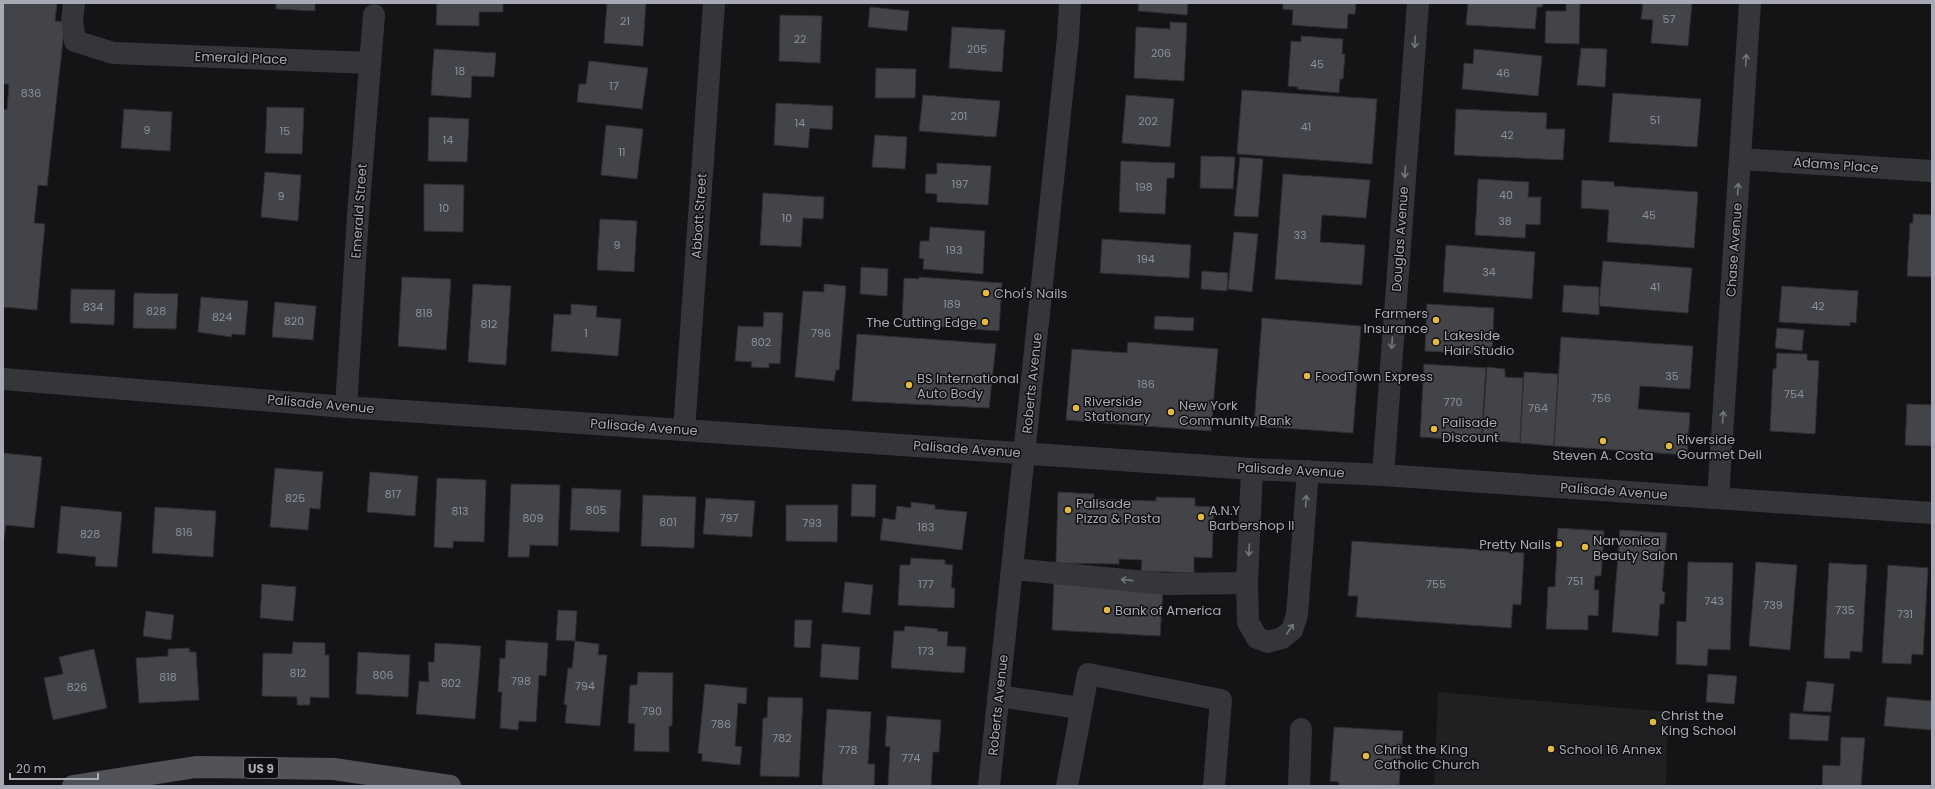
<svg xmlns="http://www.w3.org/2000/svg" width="1935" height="789" viewBox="0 0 1935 789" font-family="Poppins,sans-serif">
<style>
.built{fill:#202023}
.building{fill:#434449;stroke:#2f2e31}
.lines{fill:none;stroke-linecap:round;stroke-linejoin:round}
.minor{stroke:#35363a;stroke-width:22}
.major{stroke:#525359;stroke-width:22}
.oneway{stroke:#74767e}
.poi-dot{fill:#e3ba3f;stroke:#0f0f11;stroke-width:1.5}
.labels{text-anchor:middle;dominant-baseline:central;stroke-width:3;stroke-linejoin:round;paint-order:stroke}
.number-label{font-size:11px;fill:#8e909a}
.shield{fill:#0f0f11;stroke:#797c84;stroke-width:1}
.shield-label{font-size:12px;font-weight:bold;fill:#a7aab5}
.street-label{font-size:13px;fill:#a7aab5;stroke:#0f0f11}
.poi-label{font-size:13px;fill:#a7aab5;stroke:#0f0f11;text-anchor:start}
</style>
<rect width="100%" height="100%" fill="#141416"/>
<!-- built -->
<path class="built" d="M1438,692l230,20 -2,74h-232z"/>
<!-- building -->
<path class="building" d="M3,3h54l-2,18 10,1 -18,164 -9,-1 -4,38 11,1 -8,86 -34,-3v-198l4,1 2,-26h-6z
M276,3h39v8l-39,-2z
M437,3h66v9h-24v14l-43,-1z
M607,3h39l-3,43 -39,-3z
M1139,3h49l-1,12 -49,-4z
M1283,3h73l-1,11h-7l-1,15 -55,-4 1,-15 -10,-1z
M1468,3h75l-1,4h-5l-2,22 -69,-4z
M1566,3h14l-1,41 -34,-1 1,-32h20z
M1643,3h49l-4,43 -37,-3 2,-23 -12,-1z
M870,7l39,4 -2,20 -39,-4z
M780,15l42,1 -2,47 -41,-2z
M1170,22l17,1 -3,58 -50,-3 2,-51 34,2z
M952,27l53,3 -3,42 -53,-4z
M1301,36l42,3 -1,15h3l-2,25h-3l-1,14 -42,-4 1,-2 -10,-1 3,-45 10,1z
M1581,48l26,1 -2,38 -28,-2z
M434,49l62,4 -2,24 -22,-1 -1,22 -40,-3z
M1474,49l68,7 -4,40 -76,-7 2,-26 9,1z
M589,61l59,7 -6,41 -65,-7 2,-18h7z
M876,68l40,1 -1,29h-40z
M1242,90l135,9 -5,65 -135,-10z
M1613,93l88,6 -4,48 -88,-5z
M923,95l77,6 -4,36 -77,-6z
M1126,95l48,4 -4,48 -48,-4z
M776,103l57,3 -1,24 -22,-2 -2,20 -34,-3z
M267,107l37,1 -2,46 -37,-1z
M124,109l48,3 -2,39 -49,-3z
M1456,109l91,4 -1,16h19l-2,31 -109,-5z
M429,117l40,2 -2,43 -39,-1z
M606,125l37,4 -6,50 -36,-4z
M875,135l32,2 -2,32 -33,-2z
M1201,156l34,1 -2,32 -33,-1z
M1240,157l23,2 -5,58 -24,-1z
M1121,161l54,2 -1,15h-7l-2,36 -46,-2z
M937,163l54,3 -3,39 -51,-3v-8l-12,-1 1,-19h11z
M265,172l36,3 -3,46 -37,-4z
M1283,174l87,6 -4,38 -44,-3 -2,27 45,3 -3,40 -87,-6z
M1478,179l51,3 -1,15h13l-1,28 -14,-1 -1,14 -50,-3z
M1582,180l32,2v4l84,6 -4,56 -87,-6 2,-32 -28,-2z
M424,184l40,1 -1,47 -39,-1z
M763,193l61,4 -1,22 -20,-1 -2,29 -41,-2z
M1913,214l19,1v62l-25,-1 3,-53h3z
M600,219l37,2 -3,51 -37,-2z
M930,227l55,4 -2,43 -60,-5 1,-10 -5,-1 1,-17h9z
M1234,232l24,2 -6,58 -24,-3z
M1102,239l89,6 -2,33 -89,-5z
M1446,245l89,7 -3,47 -89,-7z
M1603,261l89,7 -4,45 -89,-7z
M861,267l27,2 -1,27 -27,-2z
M1202,271l26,2 -1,18 -26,-2z
M402,277l49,2 -5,71 -48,-4z
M919,277l83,6 -3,48 -97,-7 2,-46 15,1z
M473,284l38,2 -5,79 -38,-3z
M824,284l22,2 -7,84h-3l-2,11 -39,-4 8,-86 21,1z
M1564,285l35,2v28l-37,-3z
M1782,286l76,5 -2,32 -6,-1v4l-71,-4z
M71,289l44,1 -1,35 -44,-2z
M134,293l44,1 -2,35 -43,-1z
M201,297l47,4 -3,34 -13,-1 -1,3 -33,-5z
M275,302l41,4 -3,34 -41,-3z
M571,304l26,2 -1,11 25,2 -3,37 -67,-5 3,-37 17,1z
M1427,304l67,4 -2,47 -67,-4z
M764,312l19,1 -3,51 -11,-1v5l-18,-1 1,-5 -17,-1 3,-35 25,1z
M1155,316l39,2 -1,13 -39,-2z
M1262,318l99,8 -8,107 -99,-7z
M1777,328l27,2 -2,21 -27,-3z
M857,334l139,10 -7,64 -137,-7z
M1561,337l132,9 -3,43 -50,-3 -2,23 52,4 -3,42 -133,-9z
M1128,342l90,7 -7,82 -145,-11 6,-71 55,4z
M1777,353l30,1v6l12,1 -4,73 -45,-3 3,-62h3z
M1424,364l62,4 -5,73 -61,-4z
M1487,367l18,2v8l18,1 -3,65 -38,-3z
M1524,372l34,2 -4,72 -34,-3z
M1907,404l25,1v41l-27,-1z
M3,453l39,4 -8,71 -28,-3 -2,14 -1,-1z
M275,468l48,4 -3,37 -10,-1 -2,22 -38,-3z
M370,472l48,4 -3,40 -48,-4z
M437,478l49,2 -2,62 -31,-1v7l-19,-1z
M511,484l49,1 -2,61 -28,-1 -1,12h-21z
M852,484l24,1 -1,32 -24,-1z
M572,488l49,2 -2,42 -49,-2z
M1058,492l36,2v5l62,2v-4l39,1v8l19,1 -2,51 -18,-1v16l-53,-2 1,-11 -23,-1v5l-63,-1z
M643,495l53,2 -2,51 -53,-2z
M706,498l49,3 -3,36 -49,-3z
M911,502l24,3v4l32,3 -5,38 -82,-10 3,-22 12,2 2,-14 14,2z
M786,505h52l-1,37 -51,-1z
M61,506l61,6 -5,55 -22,-1 1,-9 -39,-4z
M155,507l61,4 -3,46 -61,-4z
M1558,528l46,3 -3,45h-6l-1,14h5l-1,26 -10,-1v15l-42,-1 2,-42h7z
M1620,530l47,3 -5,58 3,1 -1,12h-4l-2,32 -46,-4z
M1352,541l172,12 -3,52 -8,-1 -2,24 -155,-11 2,-21h-10z
M911,558l34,2v4l8,1 -2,23h4l-1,20 -56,-3 2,-40h10z
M1688,562l45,1 -3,87 -22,-1 -1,17 -31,-2 1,-43 9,1z
M1756,562l41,3 -7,85 -41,-4z
M1829,563l38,2 -5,87 -12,-1v8l-26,-1z
M1888,565l40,3 -5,87 -11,-1 -1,10 -29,-1z
M845,582l28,3 -3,30 -28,-3z
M1054,583l109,6 -3,47 -108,-6z
M262,584l34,3 -3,34 -33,-3z
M558,610l19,1 -2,30 -19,-1z
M146,611l28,4 -3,25 -28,-4z
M795,620h17l-2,28 -16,-1z
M905,626l33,3 -1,2 11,1 -1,14 19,1 -2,26 -73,-5 3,-37h10z
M506,640l42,3 -2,33 -7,-1 -3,47 -17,-1 -1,9 -18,-2 2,-36h-4l2,-34 5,1z
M575,641l24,3 -1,11h9l-7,71 -35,-3 2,-18 -3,-1 4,-36h4z
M293,642l32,1v12h4v43l-19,-1v8h-13v-8l-35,-1 1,-43 29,1z
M435,643l46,3 -6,73 -59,-5 3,-33 10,1 -1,-20h6z
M822,644l38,3 -2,33 -38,-3z
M189,648l1,4h6l3,48 -60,3 -3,-45 32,-2v-7z
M94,649l13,59 -54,12 -9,-42 19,-4 -4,-17z
M358,652l52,3 -2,42 -52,-3z
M638,672l35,1 -1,53h-3v26l-35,-1 1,-27 -7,-1 2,-38h7z
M1708,674l29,2 -3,28 -28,-2z
M1807,681l27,3 -3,28 -28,-1z
M705,684l42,4 -1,16 -8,-1 -3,43 7,1 -2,18 -38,-4v-7l-4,-1z
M768,697l35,1 -4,79 -39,-1 3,-58h4z
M1887,697l45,4v29l-48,-4z
M827,709l44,3 -3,52h7l-1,22 -52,-1z
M1790,713l40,3 -2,25 -39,-2z
M887,716l54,4 -2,32h-6l-2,34h-43l2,-39 -5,-1z
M1334,727l69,4 -4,54 -60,1v-4l-9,-1z
M1841,737l24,1 -4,48h-39l1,-21 17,1z"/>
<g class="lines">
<!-- minor -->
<path class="minor" d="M74,3l-2,18 3,20 38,12 257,10
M1740,159l192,12
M3,379l343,28 906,62 131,6 549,38
M346,407l12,-192 16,-200
M684,430l30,-427
M1252,469l-5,114 1,39 9,16 11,4 14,-4 10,-8 5,-15 11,-144
M1383,475l35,-472
M1718,498l32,-495
M1013,569l153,15 81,-1
M998,696l82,12
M989,786l79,-748 2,-35
M1067,786l21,-112 133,26 -7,86
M1299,786l2,-57"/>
<!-- major -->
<path class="major" d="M73,786l123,-19 138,2 116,17"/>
</g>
<!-- one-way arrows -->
<defs><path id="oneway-shaft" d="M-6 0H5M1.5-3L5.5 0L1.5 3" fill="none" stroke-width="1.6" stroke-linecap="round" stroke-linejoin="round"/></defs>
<g class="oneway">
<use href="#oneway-shaft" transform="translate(1415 42) rotate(94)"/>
<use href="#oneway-shaft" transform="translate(1746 60) rotate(-86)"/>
<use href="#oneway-shaft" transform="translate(1405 172) rotate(94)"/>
<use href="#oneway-shaft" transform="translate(1738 189) rotate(-86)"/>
<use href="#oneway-shaft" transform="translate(1392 343) rotate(94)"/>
<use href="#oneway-shaft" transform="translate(1723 417) rotate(-86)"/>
<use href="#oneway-shaft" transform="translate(1306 501) rotate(-86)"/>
<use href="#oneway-shaft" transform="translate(1249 550) rotate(93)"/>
<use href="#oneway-shaft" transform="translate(1127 580) rotate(-174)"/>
<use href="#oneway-shaft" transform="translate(1290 629) rotate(-56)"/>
</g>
<!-- markers -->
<g class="poi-dot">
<circle cx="986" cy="293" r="4"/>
<circle cx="1436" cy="320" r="4"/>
<circle cx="985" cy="322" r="4"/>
<circle cx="1436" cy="342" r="4"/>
<circle cx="1307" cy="376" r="4"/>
<circle cx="909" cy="385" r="4"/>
<circle cx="1076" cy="408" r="4"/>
<circle cx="1171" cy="412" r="4"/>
<circle cx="1434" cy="429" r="4"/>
<circle cx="1603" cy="441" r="4"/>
<circle cx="1669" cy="446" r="4"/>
<circle cx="1068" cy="510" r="4"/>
<circle cx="1201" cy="517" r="4"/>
<circle cx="1559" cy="544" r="4"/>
<circle cx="1585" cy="547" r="4"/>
<circle cx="1107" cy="610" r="4"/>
<circle cx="1653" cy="722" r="4"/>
<circle cx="1551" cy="749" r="4"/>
<circle cx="1366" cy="756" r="4"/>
</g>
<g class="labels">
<!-- number labels -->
<g class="number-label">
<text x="1669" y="19">57</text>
<text x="625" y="21">21</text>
<text x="800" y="39">22</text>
<text x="977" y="49">205</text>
<text x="1161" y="53">206</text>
<text x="1317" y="64">45</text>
<text x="460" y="71">18</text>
<text x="1503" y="73">46</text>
<text x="614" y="86">17</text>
<text x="31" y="93">836</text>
<text x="959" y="116">201</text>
<text x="1655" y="120">51</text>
<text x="1148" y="121">202</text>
<text x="800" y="123">14</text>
<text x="1306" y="127">41</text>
<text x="147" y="130">9</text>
<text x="285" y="131">15</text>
<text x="1507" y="135">42</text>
<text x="448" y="140">14</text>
<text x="622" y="152">11</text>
<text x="960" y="184">197</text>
<text x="1144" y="187">198</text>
<text x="1506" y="195">40</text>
<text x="281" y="196">9</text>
<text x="444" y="208">10</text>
<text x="1649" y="215">45</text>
<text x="787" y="218">10</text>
<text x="1505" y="221">38</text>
<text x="1300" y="235">33</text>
<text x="617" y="245">9</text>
<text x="954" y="250">193</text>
<text x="1146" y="259">194</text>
<text x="1489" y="272">34</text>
<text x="1655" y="287">41</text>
<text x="952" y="304">189</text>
<text x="1818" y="306">42</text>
<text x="93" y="307">834</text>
<text x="156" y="311">828</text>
<text x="424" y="313">818</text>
<text x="222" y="317">824</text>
<text x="294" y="321">820</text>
<text x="489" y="324">812</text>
<text x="586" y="333">1</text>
<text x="821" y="333">796</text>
<text x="761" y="342">802</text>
<text x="1672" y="376">35</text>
<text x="1146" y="384">186</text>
<text x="1794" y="394">754</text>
<text x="1601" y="398">756</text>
<text x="1453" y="402">770</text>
<text x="1538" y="408">764</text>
<text x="393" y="494">817</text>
<text x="295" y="498">825</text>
<text x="596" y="510">805</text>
<text x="460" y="511">813</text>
<text x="533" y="518">809</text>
<text x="729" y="518">797</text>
<text x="668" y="522">801</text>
<text x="812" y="523">793</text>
<text x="926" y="527">183</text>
<text x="184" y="532">816</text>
<text x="90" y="534">828</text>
<text x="1575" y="581">751</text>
<text x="926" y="584">177</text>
<text x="1436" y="584">755</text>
<text x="1714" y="601">743</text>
<text x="1773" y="605">739</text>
<text x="1845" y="610">735</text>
<text x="1905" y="614">731</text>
<text x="926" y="651">173</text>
<text x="298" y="673">812</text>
<text x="383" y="675">806</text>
<text x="168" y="677">818</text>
<text x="521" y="681">798</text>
<text x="451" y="683">802</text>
<text x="585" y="686">794</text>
<text x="77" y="687">826</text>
<text x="652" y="711">790</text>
<text x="721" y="724">786</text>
<text x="782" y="738">782</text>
<text x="848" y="750">778</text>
<text x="911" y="758">774</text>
</g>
<!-- shield labels -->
<rect class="shield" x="244" y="758" width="34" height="20" rx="3"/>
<g class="shield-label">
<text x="261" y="768">US 9</text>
</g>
<!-- street labels -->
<g class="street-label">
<text transform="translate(241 58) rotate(2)">Emerald Place</text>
<text transform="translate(1836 165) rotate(4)">Adams Place</text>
<text transform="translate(359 211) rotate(-86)">Emerald Street</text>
<text transform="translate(699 216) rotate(-86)">Abbott Street</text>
<text transform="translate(1400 239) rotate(-86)">Douglas Avenue</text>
<text transform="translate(1734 250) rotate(-86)">Chase Avenue</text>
<text transform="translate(1032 383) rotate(-84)">Roberts Avenue</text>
<text transform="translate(321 404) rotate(5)">Palisade Avenue</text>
<text transform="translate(644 427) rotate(4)">Palisade Avenue</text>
<text transform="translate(967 449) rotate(4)">Palisade Avenue</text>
<text transform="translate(1291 470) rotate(3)">Palisade Avenue</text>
<text transform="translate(1614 491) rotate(4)">Palisade Avenue</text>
<text transform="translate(998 705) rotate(-84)">Roberts Avenue</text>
</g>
<!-- poi labels -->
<g class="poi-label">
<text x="994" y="293">Choi's Nails</text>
<text x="1428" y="313" text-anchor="end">Farmers<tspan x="1428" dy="15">Insurance</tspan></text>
<text x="977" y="322" text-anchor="end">The Cutting Edge</text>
<text x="1444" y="335">Lakeside<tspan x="1444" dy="15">Hair Studio</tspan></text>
<text x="1315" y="376">FoodTown Express</text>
<text x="917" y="378">BS International<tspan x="917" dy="15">Auto Body</tspan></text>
<text x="1084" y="401">Riverside<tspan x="1084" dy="15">Stationary</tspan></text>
<text x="1179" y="405">New York<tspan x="1179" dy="15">Community Bank</tspan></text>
<text x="1442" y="422">Palisade<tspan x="1442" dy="15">Discount</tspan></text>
<text x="1677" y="439">Riverside<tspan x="1677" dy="15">Gourmet Deli</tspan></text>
<text x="1603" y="455" text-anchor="middle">Steven A. Costa</text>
<text x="1076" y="503">Palisade<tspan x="1076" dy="15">Pizza &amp; Pasta</tspan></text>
<text x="1209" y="510">A.N.Y<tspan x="1209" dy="15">Barbershop II</tspan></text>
<text x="1593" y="540">Narvonica<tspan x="1593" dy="15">Beauty Salon</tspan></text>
<text x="1551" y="544" text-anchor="end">Pretty Nails</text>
<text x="1115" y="610">Bank of America</text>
<text x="1661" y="715">Christ the<tspan x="1661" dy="15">King School</tspan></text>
<text x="1374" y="749">Christ the King<tspan x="1374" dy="15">Catholic Church</tspan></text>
<text x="1559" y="749">School 16 Annex</text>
</g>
</g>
<!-- border -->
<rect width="1935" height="789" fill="none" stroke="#a7aab5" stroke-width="8"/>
<!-- scale -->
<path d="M10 773v6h88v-6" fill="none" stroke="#a7aab5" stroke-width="2"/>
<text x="16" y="773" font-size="12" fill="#a7aab5" stroke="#0f0f11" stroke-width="3" paint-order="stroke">20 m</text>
</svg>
